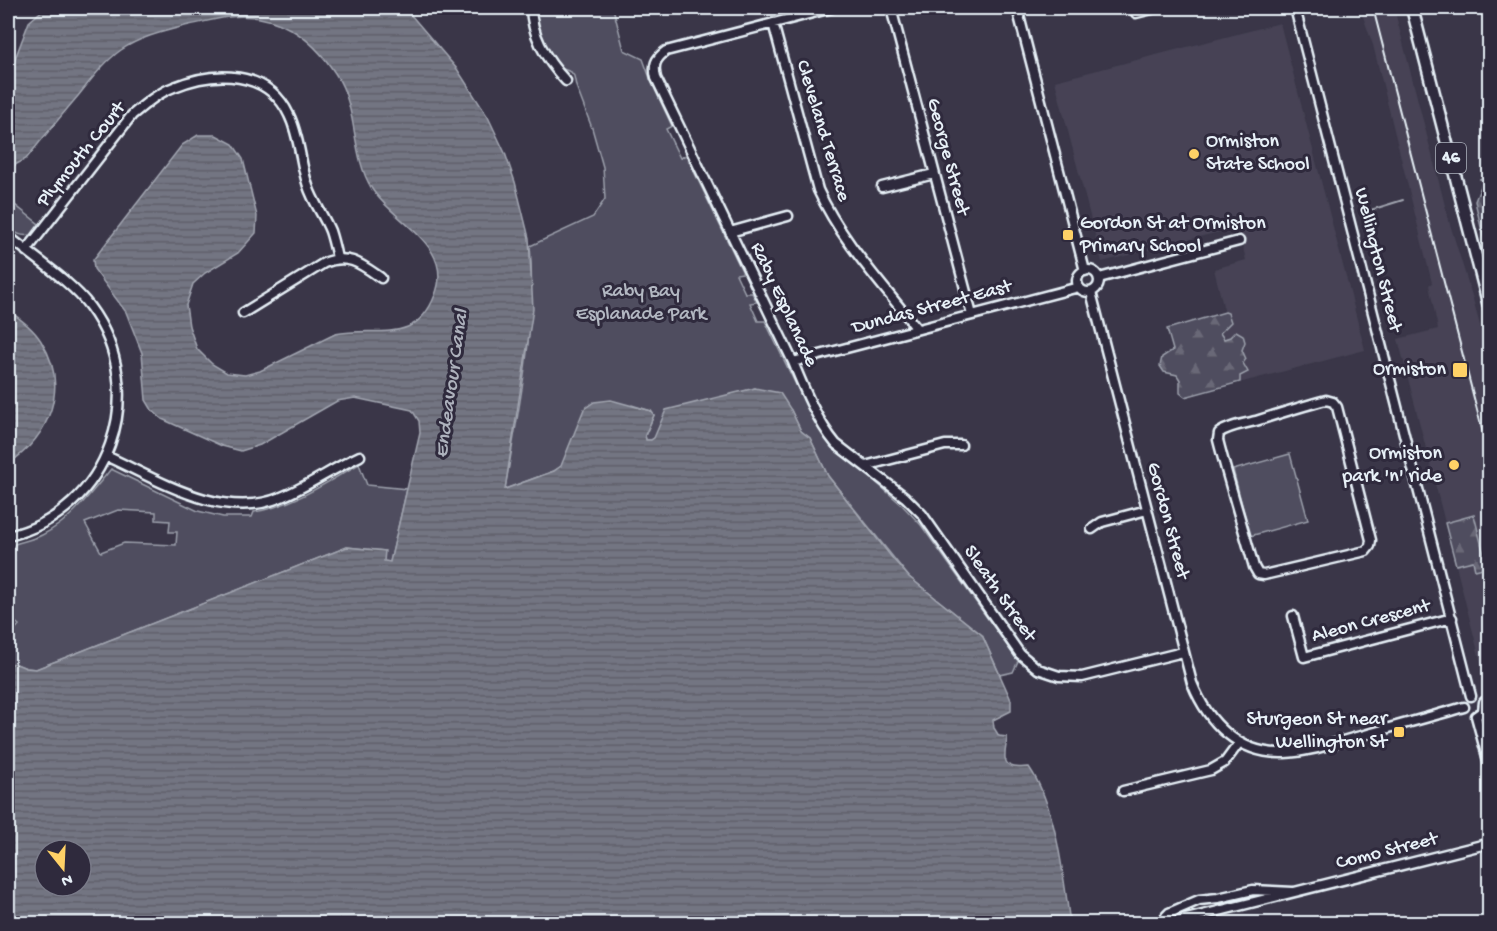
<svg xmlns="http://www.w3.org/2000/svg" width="1497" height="931" viewBox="0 0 1497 931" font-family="'Gochi Hand',sans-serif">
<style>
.built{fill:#464354}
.forest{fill:url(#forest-firs);stroke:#9ca0ac;stroke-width:1.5}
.park{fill:#504e5f;stroke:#9ca0ac;stroke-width:1.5;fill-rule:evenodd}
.water{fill:url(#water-rules);stroke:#a2a6b1;stroke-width:1.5;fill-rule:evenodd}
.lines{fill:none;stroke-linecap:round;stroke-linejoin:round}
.stream{stroke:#a2a6b1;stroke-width:2}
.minor-casing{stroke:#e8f1f8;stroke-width:13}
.major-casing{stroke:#e8f1f8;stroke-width:15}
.minor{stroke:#2f2a3d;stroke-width:8}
.major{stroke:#2f2a3d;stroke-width:10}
.rail{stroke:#e8f1f8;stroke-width:2}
.poi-dot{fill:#ffd166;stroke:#2f2a3d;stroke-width:2}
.labels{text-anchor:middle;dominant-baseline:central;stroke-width:6;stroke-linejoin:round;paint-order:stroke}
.shield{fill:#2f2a3d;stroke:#b0b5c0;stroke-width:1.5}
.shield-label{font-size:18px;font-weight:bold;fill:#e8f1f8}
.street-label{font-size:20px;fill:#e8f1f8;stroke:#2f2a3d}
.poi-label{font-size:20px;fill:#e8f1f8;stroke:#2f2a3d;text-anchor:end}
.park-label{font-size:20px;fill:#b3b8c2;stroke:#2f2a3d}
.water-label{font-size:21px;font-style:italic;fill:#aeb2bd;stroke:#2f2a3d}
</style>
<defs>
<pattern id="forest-firs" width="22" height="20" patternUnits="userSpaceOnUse" patternTransform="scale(1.5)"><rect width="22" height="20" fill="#504e5f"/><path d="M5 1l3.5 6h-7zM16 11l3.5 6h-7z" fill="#696877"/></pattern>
<pattern id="water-rules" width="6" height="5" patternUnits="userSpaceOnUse" patternTransform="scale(1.5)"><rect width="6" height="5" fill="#737482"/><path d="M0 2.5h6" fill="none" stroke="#5f6069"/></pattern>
</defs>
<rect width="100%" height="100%" fill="#3a3648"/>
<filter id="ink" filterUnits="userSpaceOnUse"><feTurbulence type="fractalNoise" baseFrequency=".0167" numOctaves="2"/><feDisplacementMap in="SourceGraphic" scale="12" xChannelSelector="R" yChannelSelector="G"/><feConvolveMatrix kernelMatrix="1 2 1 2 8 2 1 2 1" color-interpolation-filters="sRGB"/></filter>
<g filter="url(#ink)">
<!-- built -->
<path class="built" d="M1360,8h34l55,213 24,78 16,61 1,318 -5,1 -87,-340 40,-10 -9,-44 3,-2 -59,-238z
M1280,23l85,327 -180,47 -18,-68 58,-15 -11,-45 32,-9 -8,-33 -136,35 -47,-181z"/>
<!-- forest -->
<path class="forest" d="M1482,184l7,3v75l-14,-61z
M1225,312l3,1 3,9 -11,11 4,6 6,-2 6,-6 7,4 2,7 -3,8 4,9 -3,4 5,9 -8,4v6l-55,15 -5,-4v-13l-3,-5 -13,-3 -4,-6 2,-9 11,-7 -6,-21z
M1474,515l13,52 -12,3 -2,-9 -17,4 -11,-42z"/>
<!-- park -->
<path class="park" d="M534,8h79l11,42 19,9 8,22 21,45 -6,3 14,29 6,-3 57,118 -7,1 9,19h7l5,9 -7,1 8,18h7l32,66 28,51 77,67 19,20 97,136 -5,11 -13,3 -18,-40 -73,-58 -81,-101 -18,-38 -9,-7 -10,-21 -36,-22 -32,9 -72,43h-5l-1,-4 9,-21 -3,-4 -19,-6 -68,55 -2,6 -8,5 -49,18c13,-79 32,-162 25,-243l63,-29 12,-18 -2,-32 -11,-39 -16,-42 -2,-10 -3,-4 -8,-3 -7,-5 -20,-38z
M8,174l7,31 24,19 -8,11c-11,2 -15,-2 -23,-9z
M1290,454l18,66 -58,16 -17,-66z
M359,464l8,21 40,4 -17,73 -7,-1 1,-10 -37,-4 -311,122 -10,-1 -12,-5 -6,3v-29l11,-12 -6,-5 -5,6v-75l5,-1 2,-6c9,-3 19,-5 27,-9 29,-14 49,-42 69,-66l87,42 25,6h29l2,-5c39,-6 71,-29 105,-48zM118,510l38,2v8l14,1 -1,11h8l-1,13 -52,-2 -23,9 -16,-29z"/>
<!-- water -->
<path class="water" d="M45,8h360l52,61 31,48 17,36 10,29 14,56 4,71 -28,180 49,-18 7,-5 23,-57 10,-7 17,-2 40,11 3,4 -9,20 1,5h5l3,-2 12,-28 89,-22 25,5 11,17 10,21 9,7 18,38 65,83 16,18 73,58 29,65v11l-18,9 1,8 5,8 8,1c0,10 -8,27 7,30 5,1 10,0 15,0 28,41 34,108 41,156h-1062v-257l6,-3 12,5 10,1 311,-122 38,4 -1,10 6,1 30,-129 -1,-12 -7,-11 -57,-12 -18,3 -77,44 -19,6 -19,-5 -60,-27 -10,-9 -6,-10 -4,-47 -16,-41 -32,-43 -1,-9 89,-115 16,-10h18l17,9 10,15 14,57 -1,17 -18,20 -33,20 -12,11 -7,21 3,21 8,23 15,15 15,9 18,2 15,-4 75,-37c41,-9 80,13 100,-39 20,-50 -41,-72 -63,-106 -22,-35 -13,-81 -37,-116 -24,-37 -59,-61 -106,-56 -13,1 -27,6 -40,8 -23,6 -47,11 -68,25 -17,12 -30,30 -43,46 -18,21 -35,42 -52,63l-11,6h-7v-88l21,-55zM45,850h36v36h-36z
M8,310c12,9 25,18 33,31 29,46 9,95 -33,123z"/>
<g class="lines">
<!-- stream -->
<path class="stream" d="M1480,179l10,-3
M1361,213l42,-13"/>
<defs>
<path id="minor" d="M531,8c1,28 15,52 35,73
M832,8l-166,43c-11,8 -13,14 -10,27l137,284c11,27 24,59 43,82l69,53 17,17 98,140 18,15 21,7 23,1 101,-25
M891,8l81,307
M1017,8l68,263
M1295,8l176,688
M1136,13l20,-5
M773,23l45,167c24,52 65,95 99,139
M882,187l52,-13
M730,232l58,-16
M8,236c24,20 65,47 82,71 62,84 19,206 -82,229
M26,251l106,-136c13,-11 26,-22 42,-28 41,-17 94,-17 115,28 11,22 11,48 19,71 5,16 16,30 22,45 3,9 5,18 7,27
M1077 281a11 11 0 1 1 22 0a11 11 0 1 1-22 0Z
M1099,278l140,-37
M1091,292l101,391c16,40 47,72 93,70 26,-1 51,-11 76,-17 34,-10 69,-19 103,-29
M243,313l81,-50c24,-10 37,1 57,15
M793,362l286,-75
M1326,400l7,2 4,5 34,133 -1,6 -4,5 -102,24 -6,-1 -4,-7c-12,-43 -25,-84 -36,-127l1,-7c11,-8 27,-9 40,-13 22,-7 44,-14 67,-20z
M106,456c51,23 115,65 173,42 28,-11 53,-29 81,-42
M865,466l80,-21h16
M1092,529l10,-7 45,-12
M1293,616l11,41 148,-39
M1476,716l14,52
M1476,716l7,-5 1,-9
M1123,791l88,-21 14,-8 14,-19
M1293,892l-40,-2 -35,8 -19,2 -30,13 -3,3 1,5 4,2 319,-80"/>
<path id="major" d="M1412,8l78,302"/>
</defs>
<!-- minor casing -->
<use href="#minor" class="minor-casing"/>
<!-- major casing -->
<use href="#major" class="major-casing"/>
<!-- minor -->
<use href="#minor" class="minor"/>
<!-- major -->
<use href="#major" class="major"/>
<!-- rail -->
<path class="rail" d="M1373,8l117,452"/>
</g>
</g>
<!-- markers -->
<g class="poi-dot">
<circle cx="1194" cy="154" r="6"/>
<rect x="1062" y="229" width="12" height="12" rx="3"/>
<rect x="1452" y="362" width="16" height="16" rx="3"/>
<circle cx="1454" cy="465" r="6"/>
<rect x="1393" y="726" width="12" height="12" rx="3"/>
</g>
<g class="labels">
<!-- shield labels -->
<rect class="shield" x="1436" y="143" width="30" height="30" rx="4.5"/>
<g class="shield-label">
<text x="1451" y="158">46</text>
</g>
<!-- street labels -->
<g class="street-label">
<text transform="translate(822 131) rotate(73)">Cleveland Terrace</text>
<text transform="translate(82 155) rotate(-51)">Plymouth Court</text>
<text transform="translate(947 157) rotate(75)">George Street</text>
<text transform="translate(1377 260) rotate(76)">Wellington Street</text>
<text transform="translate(783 305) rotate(65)">Raby Esplanade</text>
<text transform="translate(932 308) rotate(-15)">Dundas Street East</text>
<text transform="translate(1167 521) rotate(75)">Gordon Street</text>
<text transform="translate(999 594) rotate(55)">Sleath Street</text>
<text transform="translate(1371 622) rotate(-15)">Aleon Crescent</text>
<text transform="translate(1387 852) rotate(-14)">Como Street</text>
</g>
<!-- poi labels -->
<g class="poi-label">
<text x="1206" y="142" text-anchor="start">Ormiston<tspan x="1206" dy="23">State School</tspan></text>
<text x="1080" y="224" text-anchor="start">Gordon St at Ormiston<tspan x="1080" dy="23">Primary School</tspan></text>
<text x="1446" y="370">Ormiston</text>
<text x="1442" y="454">Ormiston<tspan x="1442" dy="23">park 'n' ride</tspan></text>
<text x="1387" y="720">Sturgeon St near<tspan x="1387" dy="23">Wellington St</tspan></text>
</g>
<!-- park labels -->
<g class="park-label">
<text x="641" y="292">Raby Bay<tspan x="641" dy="23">Esplanade Park</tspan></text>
</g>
<!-- water labels -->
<g class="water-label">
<text transform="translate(453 384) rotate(-82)">Endeavour Canal</text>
</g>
</g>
<!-- margin -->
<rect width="1497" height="931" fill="none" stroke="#2f2a3d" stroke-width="30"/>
<rect x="15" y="15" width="1467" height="901" fill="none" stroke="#e8f1f8" stroke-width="2" filter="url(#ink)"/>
<!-- north arrow -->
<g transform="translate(63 868) rotate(162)"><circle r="28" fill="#2f2a3d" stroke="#797a88" stroke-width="1.5"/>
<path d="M0-4.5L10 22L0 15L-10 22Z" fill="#ffd166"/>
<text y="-9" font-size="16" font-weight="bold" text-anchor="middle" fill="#e8f1f8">N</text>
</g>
</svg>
